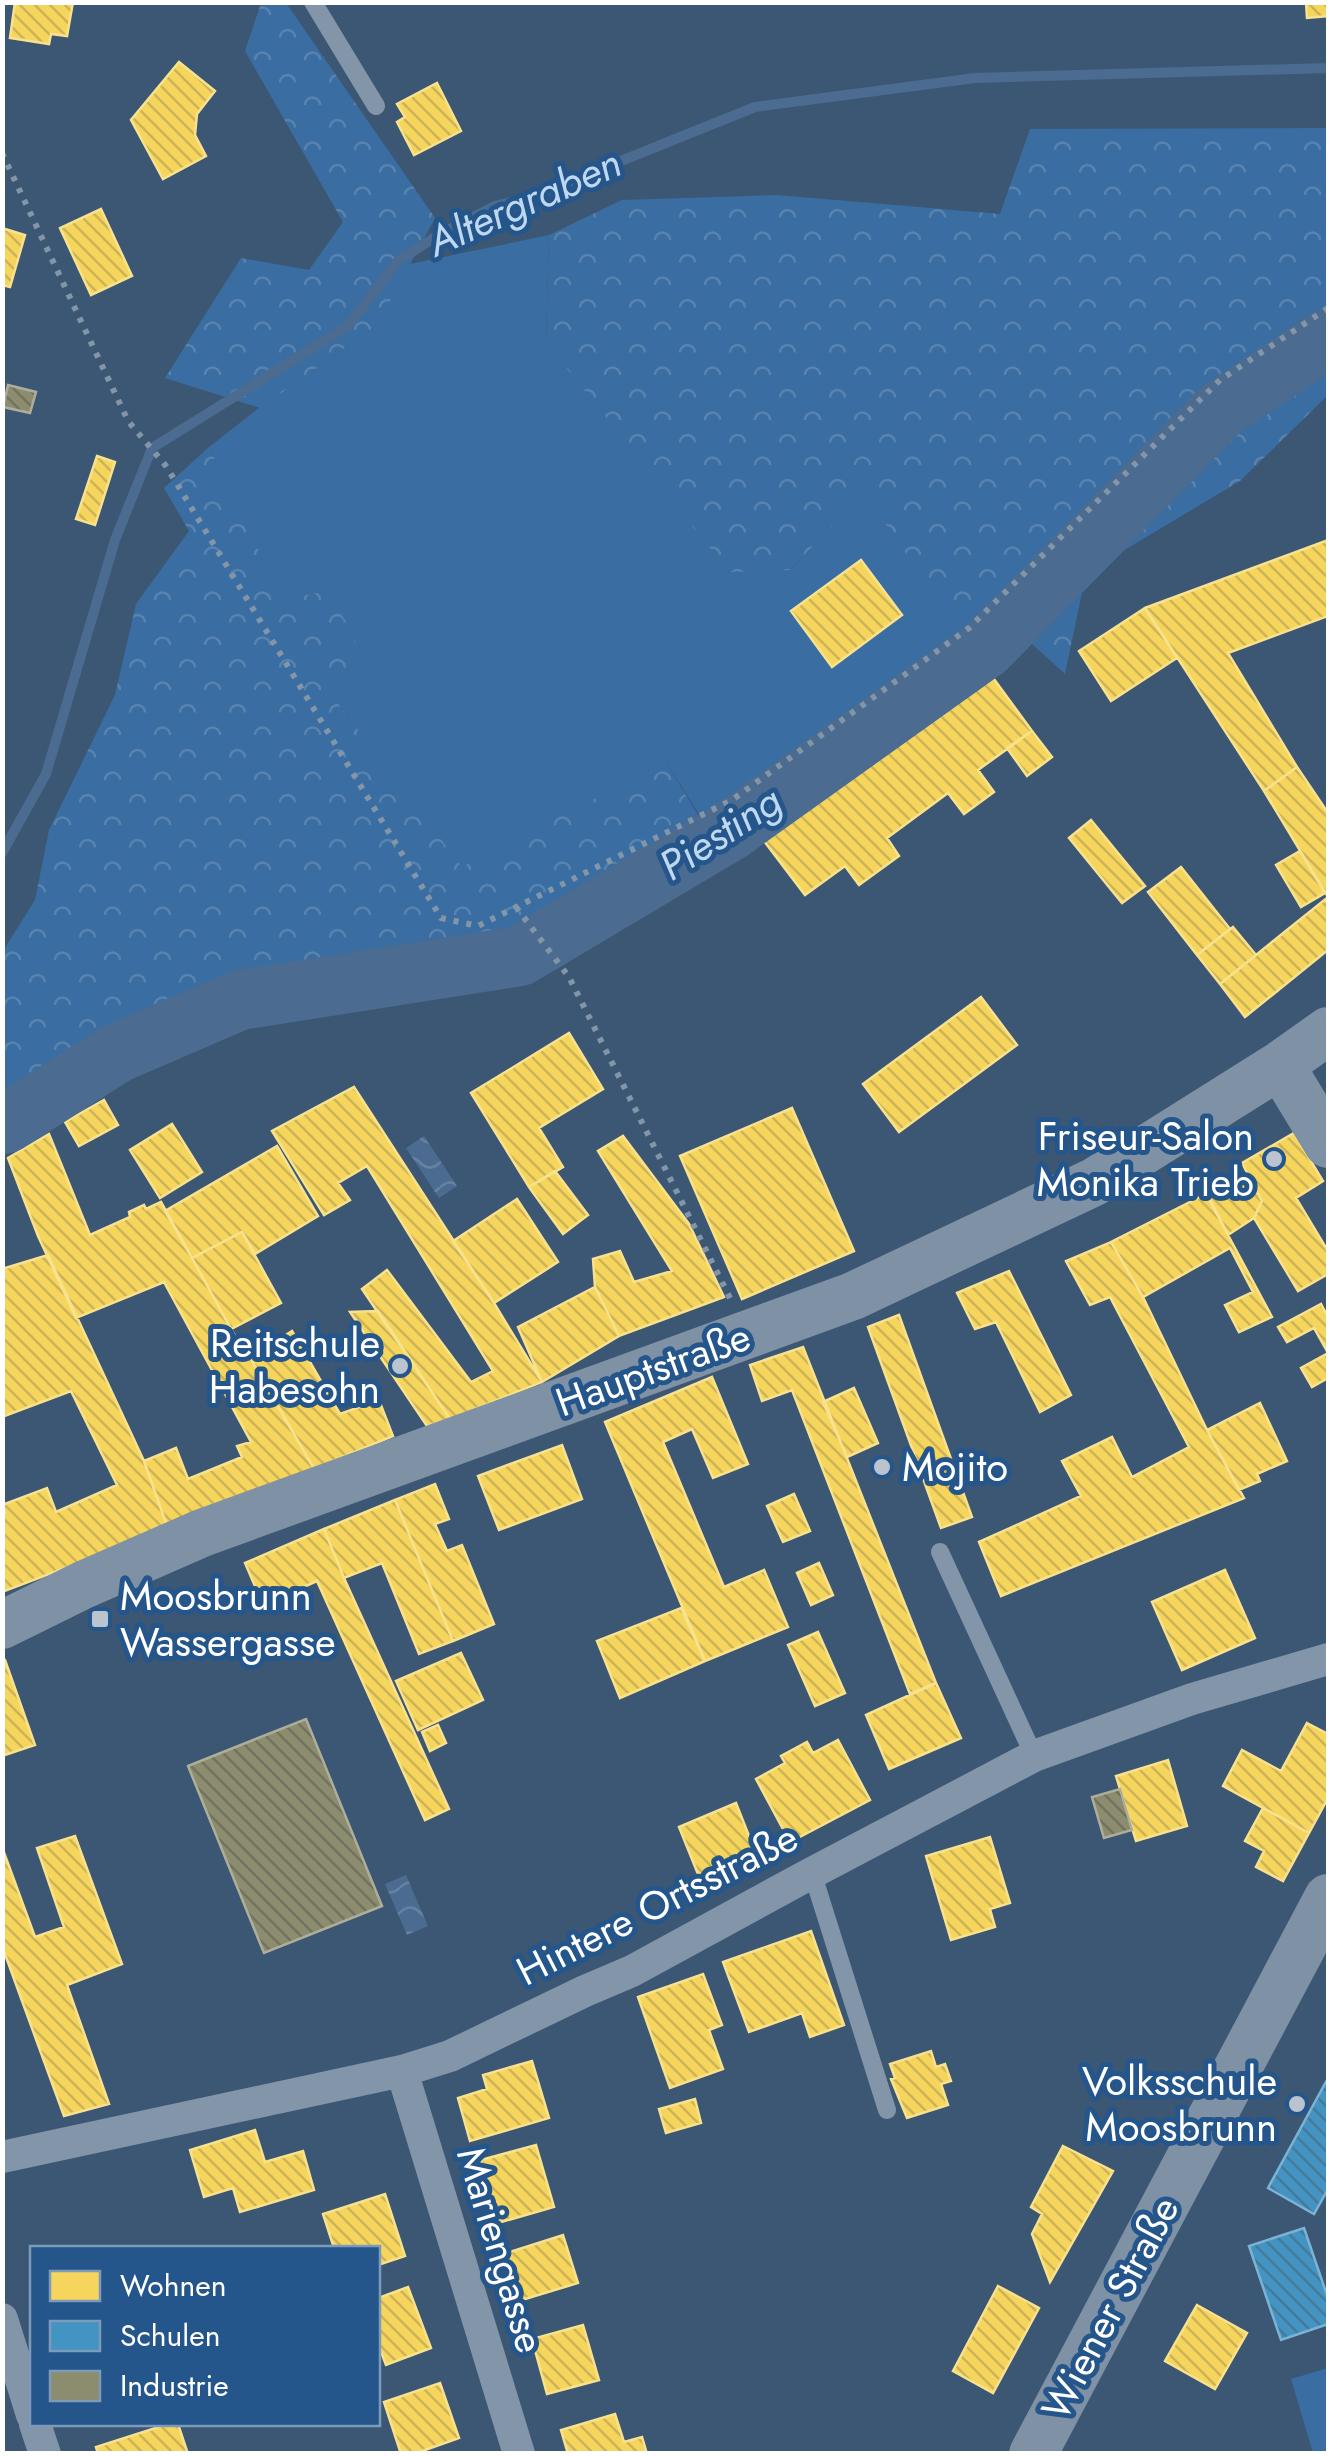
<svg xmlns="http://www.w3.org/2000/svg" width="1331" height="2456" viewBox="0 0 1331 2456" font-family="Jost,sans-serif">
<style>
.green{fill:#3a6da1}
.forest{fill:url(#forest-crowns)}
.water{fill:url(#water-waves)}
.homes{fill:url(#homes-back-hatch);stroke:#f9e28d;stroke-width:2.5}
.schools{fill:url(#schools-back-hatch);stroke:#7bb3d5;stroke-width:2.5}
.industry{fill:url(#industry-back-hatch);stroke:#aeae9a;stroke-width:2.5}
.lines{fill:none;stroke-linecap:round;stroke-linejoin:round}
.stream{stroke:#4b6c90;stroke-width:10}
.river{stroke:#4b6c90;stroke-width:60}
.path{stroke:#8395a8;stroke-width:6;stroke-dasharray:5 8;stroke-linecap:butt}
.lane{stroke:#8395a8;stroke-width:18}
.street{stroke:#8395a8;stroke-width:32}
.secondary{stroke:#7f91a5;stroke-width:48}
.poi-dot{fill:#bbc4ce;stroke:#25568b;stroke-width:4}
.labels{text-anchor:middle;dominant-baseline:central;stroke-width:10;stroke-linejoin:round;paint-order:stroke}
.poi-label{font-size:40px;fill:#fff;stroke:#25568b;text-anchor:end}
.street-label{font-size:40px;fill:#fff;stroke:#25568b}
.water-label{font-size:42px;font-style:italic;fill:#bfd8f1;stroke:#25568b}
</style>
<defs>
<pattern id="forest-crowns" width="20" height="18" patternUnits="userSpaceOnUse" patternTransform="scale(2.5)"><rect width="20" height="18" fill="#3a6da1"/><path d="M2 6a3 3 0 1 1 6 0M12 15a3 3 0 1 1 6 0" fill="none" stroke="#5883af"/></pattern>
<pattern id="water-waves" width="16" height="10" patternUnits="userSpaceOnUse" patternTransform="scale(2.5)"><rect width="16" height="10" fill="#4b6c90"/><path d="M0 5q4-4 8 0t8 0" fill="none" stroke="#6682a1"/></pattern>
<pattern id="homes-back-hatch" width="6" height="6" patternUnits="userSpaceOnUse" patternTransform="scale(2.5)"><rect width="6" height="6" fill="#f6d55c"/><path d="M-1 5l2 2M0 0l6 6M5-1l2 2" fill="none" stroke="#ccb358"/></pattern>
<pattern id="schools-back-hatch" width="6" height="6" patternUnits="userSpaceOnUse" patternTransform="scale(2.5)"><rect width="6" height="6" fill="#4393c3"/><path d="M-1 5l2 2M0 0l6 6M5-1l2 2" fill="none" stroke="#467a99"/></pattern>
<pattern id="industry-back-hatch" width="6" height="6" patternUnits="userSpaceOnUse" patternTransform="scale(2.5)"><rect width="6" height="6" fill="#8c8c6e"/><path d="M-1 5l2 2M0 0l6 6M5-1l2 2" fill="none" stroke="#727260"/></pattern>
</defs>
<rect width="100%" height="100%" fill="#3c5774"/>
<!-- green -->
<path class="green" d="M549,235l-3,107 244,228 74,-78 102,148 -215,158 -46,26 -39,-62 -204,106 -125,-166 -55,-101 -73,-154 51,-40 118,-83 32,-60z
M1328,2368v85h-15l-22,-74z"/>
<!-- forest -->
<path class="forest" d="M261,3h25l149,215 -57,106 -118,84 -95,-30 76,-120 68,12 34,-48 -98,-171z
M1328,128v267l-88,86 -154,92 -21,101 -45,-41 -41,30 -13,-23 -102,-147 -74,77 -61,2 -183,-230 3,-107 73,-35 155,-5 223,19 30,-85z
M209,447l73,153 45,-9 29,47 -19,64 125,165 204,-105 44,73 -194,103 -180,33 -117,16 -216,116v-152l32,-51 14,-70 66,-135 21,-91 53,-73 -25,-43z"/>
<!-- water -->
<path class="water" d="M424,1136l33,50 -18,12 -33,-50z
M406,1875l22,51 -21,9 -22,-51z"/>
<!-- homes -->
<path class="homes" d="M15,2h58l-6,34 -16,-2 -2,10 -39,-6z
M1306,2h22v14l-21,2z
M179,62l36,29 -18,23 -2,21 11,21 -43,23 -32,-59z
M437,83l24,48 -47,24 -17,-33 8,-5 -8,-13z
M101,209l31,67 -41,19 -31,-67z
M2,228l23,7 -15,52 -8,-2z
M97,456l18,6 -20,63 -19,-6z
M1328,540v76l-100,37 69,114 -33,24 -119,-183z
M861,560l41,55 -70,52 -41,-56z
M1145,608l32,50 -66,43 -32,-50z
M991,675l41,56 -54,39 16,22 -30,22 -16,-21 -61,45 12,18 -40,29 -14,-19 -40,29 -41,-54z
M1032,731l20,26 -25,19 -20,-28z
M1297,767l31,46v84l-64,-106z
M1091,820l54,66 -23,17 -53,-65z
M1300,851l25,42 -24,14 -25,-42z
M1181,867l49,62 -33,26 -49,-63z
M1328,897v53l-83,67 -25,-33z
M1233,927l23,28 -36,29 -23,-29z
M981,997l36,48 -118,87 -36,-48z
M569,1033l34,56 -64,39 24,39 -34,20 -58,-94z
M354,1087l140,216 48,79 -92,37 -88,-130 25,-19 84,112 22,-11 -126,-205 -29,17 12,17 -26,15 -52,-84z
M104,1100l14,25 -39,21 -14,-24z
M792,1108l62,143 -112,48 -62,-143z
M172,1124l30,48 -42,26 -30,-48z
M1294,1133l29,48 -27,17 32,53v23l-30,17 -44,-73 8,-17 -20,-38z
M49,1134l41,101 40,-18 -1,-5 15,-7 2,4 15,-7 84,152 2,-2 67,117 -146,60 -24,-68 32,-13 12,31 54,-22 -5,-11 14,-4 -87,-160 -88,36 -38,-82 -30,-78z
M623,1136l66,88 35,73 -105,39 -24,-49 -2,-28 27,-8 14,31 38,-11 -74,-120z
M277,1146l41,70 -63,38 -13,-22 -50,26 -27,-47z
M555,1171l33,44 -25,19 -34,-47z
M1249,1176l13,25 -8,17 -26,17 -19,-38z
M1206,1194l66,123 -33,15 -14,-27 28,-13 -23,-44 -87,49 -32,-55z
M517,1199l41,63 -64,41 -41,-62z
M242,1232l39,71 -50,26 -39,-71z
M1111,1242l32,55 64,133 37,68 -243,98 -22,-54 102,-46 -19,-35 50,-24 20,40 57,-30 -79,-150 -20,8 -24,-44z
M48,1255l96,206 24,68 -166,63v-78l3,-1 -3,-8 45,-17 9,24 61,-27 -46,-94 -69,26v-148z
M1009,1271l62,124 -31,17 -44,-90 -21,7 -18,-36z
M595,1287l24,49 -77,46 -24,-55z
M1321,1304l7,13v61l-16,9 -11,-19 27,-15 -14,-25 -27,14 -9,-15z
M378,1311l72,108 -23,7 -77,-114z
M899,1315l73,202 -31,11 -73,-201z
M292,1331l48,83 39,-14 14,36 -79,33 -64,-111z
M803,1347l133,336 -26,11 -118,-304 -30,11 -12,-36z
M712,1377l36,87 -35,14 -21,-49 -29,13 61,145 40,-17 24,57 -83,34 -100,-239z
M854,1388l24,55 -31,14 -24,-55z
M1260,1403l27,58 -30,13 3,7 -21,9 -32,-60z
M562,1445l20,54 -83,31 -21,-54z
M435,1484l14,35 -14,5 12,27 15,-6 32,79 -41,17 -58,-141z
M794,1494l16,37 -27,11 -16,-36z
M395,1500l58,141 -34,13 -37,-91 -38,15 -20,-49z
M324,1529l20,49 105,231 -24,11 -108,-239 -54,24 -18,-42z
M819,1563l14,32 -22,10 -14,-32z
M1225,1570l30,68 -73,32 -30,-68z
M681,1608l24,53 -85,37 -23,-57z
M818,1632l27,61 -30,13 -27,-61z
M461,1653l22,47 -65,30 -22,-49z
M5,1660l30,85 -33,11v-95z
M936,1683l25,55 -72,31 -23,-54z
M1307,1723l21,11v64l-19,35 -86,-47 19,-36 39,21z
M438,1725l8,18 -16,8 -8,-19z
M838,1740l32,60 -80,42 -34,-63 29,-16 -4,-7 26,-14 6,11z
M1168,1760l19,66 -51,15 -20,-65z
M736,1803l21,53 -57,23 -21,-52z
M1263,1808l46,25 -26,48 -27,-14 8,-16 -19,-10z
M75,1836l47,128 -55,21 42,119 -45,12 -62,-170v-99l33,90 29,-10 -27,-79z
M990,1837l20,66 -20,6 5,18 -44,13 -25,-84z
M811,1931l33,94 -34,12 -8,-24 -53,19 -26,-70z
M703,1974l19,51 -13,5 14,39 -53,19 -32,-91z
M931,2051l5,16 9,-3 6,17 -10,3 7,21 -41,13 -16,-39 4,-1 -5,-14z
M532,2061l17,57 -79,23 -12,-43 29,-9 -4,-14z
M695,2099l6,24 -35,10 -7,-24z
M255,2130l10,32 38,-11 11,39 -74,22 -7,-24 -29,9 -14,-47z
M536,2145l18,62 -56,16 -17,-63z
M1063,2146l50,25 -63,111 -18,-48 10,-20 -11,-7z
M385,2194l20,62 -27,9v-17h-44l-11,-34z
M563,2235l15,48 -56,17 -15,-47z
M998,2286l41,22 -46,85 -40,-22z
M408,2287l23,61 -45,17 -8,-21v-46z
M1197,2305l50,28 -32,56 -50,-28z
M583,2325l16,55 -52,14 -15,-55z
M440,2383l19,55 -45,16h-13l-17,-52z
M615,2414l9,28 18,-5 5,17h-79l-7,-24z
M168,2424h10l10,30h-90l-2,-7z"/>
<!-- schools -->
<path class="schools" d="M1328,2078v111l-14,25 -46,-26z
M1304,2228l24,70v26l-47,16 -32,-94z"/>
<!-- industry -->
<path class="industry" d="M8,385l28,7 -6,21 -27,-6z
M306,1719l76,187 -118,47 -76,-187z
M1120,1789l12,41 -28,8 -12,-41z"/>
<g class="lines">
<!-- stream -->
<path class="stream" d="M2,853l44,-79 69,-234 37,-92 196,-122 50,-65 42,-27 55,-28 39,-10 221,-89 220,-29 353,-10"/>
<!-- river -->
<path class="river" d="M2,1124l5,-1 110,-70 123,-53 280,-44 210,-125 256,-183 234,-238 108,-72"/>
<!-- path -->
<path class="path" d="M2,153l126,268 38,45 275,452 37,8 254,-126 237,-172 251,-248 108,-72
M516,907l53,70 162,323"/>
<!-- lane -->
<path class="lane" d="M313,2l63,104
M940,1552l94,204
M812,1872l75,238"/>
<!-- street -->
<path class="street" d="M402,2071l117,383
M2,2157l400,-86 48,-15 135,-65 47,-20 176,-96 226,-119 158,-57 136,-40
M2,2319l30,96
M35,2424l10,30"/>
<!-- secondary -->
<path class="secondary" d="M1280,1065l48,79
M2,1625l81,-40 119,-52 651,-237 241,-114 186,-117 48,-34
M1033,2454l295,-556"/>
</g>
<!-- markers -->
<g class="poi-dot">
<circle cx="1274" cy="1159" r="10"/>
<circle cx="400" cy="1366" r="10"/>
<circle cx="882" cy="1467" r="10"/>
<rect x="90" y="1609" width="20" height="20" rx="5"/>
<circle cx="1297" cy="2104" r="10"/>
</g>
<g class="labels">
<!-- poi labels -->
<g class="poi-label">
<text x="1254" y="1136">Friseur-Salon<tspan x="1254" dy="46">Monika Trieb</tspan></text>
<text x="380" y="1343">Reitschule<tspan x="380" dy="46">Habesohn</tspan></text>
<text x="902" y="1467" text-anchor="start">Mojito</text>
<text x="120" y="1596" text-anchor="start">Moosbrunn<tspan x="120" dy="46">Wassergasse</tspan></text>
<text x="1277" y="2081">Volksschule<tspan x="1277" dy="46">Moosbrunn</tspan></text>
</g>
<!-- street labels -->
<g class="street-label">
<text transform="translate(653 1369) rotate(-20)">Hauptstraße</text>
<text transform="translate(657 1904) rotate(-27)">Hintere Ortsstraße</text>
<text transform="translate(501 2250) rotate(73)">Mariengasse</text>
<text transform="translate(1110 2308) rotate(-62)">Wiener Straße</text>
</g>
<!-- water labels -->
<g class="water-label">
<text transform="translate(524 202) rotate(-24)">Altergraben</text>
<text transform="translate(720 833) rotate(-33)">Piesting</text>
</g>
</g>
<!-- border -->
<rect width="1331" height="2456" fill="none" stroke="#ffffff" stroke-width="10"/>
<!-- legend -->
<rect x="30" y="2246" width="350" height="180" fill="#25568b" stroke="#7c9ab9" stroke-width="2.5"/>
<rect x="50" y="2271" width="50" height="30" fill="#f6d55c" stroke="#7c9ab9" stroke-width="2.5"/>
<text x="120" y="2296" font-size="30" fill="#ffffff">Wohnen</text>
<rect x="50" y="2321" width="50" height="30" fill="#4393c3" stroke="#7c9ab9" stroke-width="2.5"/>
<text x="120" y="2346" font-size="30" fill="#ffffff">Schulen</text>
<rect x="50" y="2371" width="50" height="30" fill="#8c8c6e" stroke="#7c9ab9" stroke-width="2.5"/>
<text x="120" y="2396" font-size="30" fill="#ffffff">Industrie</text>
</svg>
